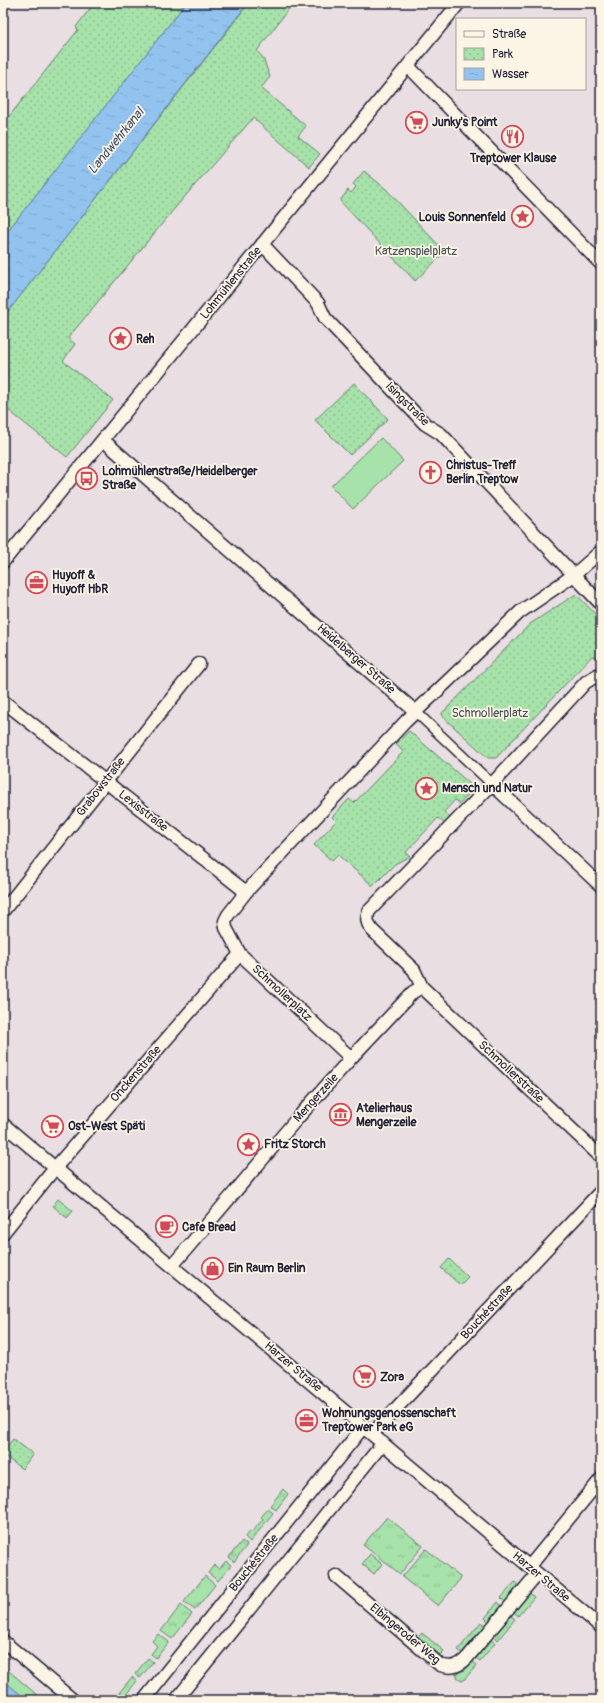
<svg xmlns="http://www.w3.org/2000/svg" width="604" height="1703" viewBox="0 0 604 1703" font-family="Pangolin,sans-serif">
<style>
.grass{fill:url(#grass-tufts);stroke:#648272}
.park{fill:url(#park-dots);stroke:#648272}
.garden{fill:#a6e2a9;stroke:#648272}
.water{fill:url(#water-ripples);stroke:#6583a6}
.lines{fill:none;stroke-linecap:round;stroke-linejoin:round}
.pedestrian-casing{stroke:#22223b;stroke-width:12}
.minor-casing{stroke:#22223b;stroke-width:15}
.pedestrian{stroke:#fcf5e5;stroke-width:9}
.minor{stroke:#fcf5e5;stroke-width:12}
.labels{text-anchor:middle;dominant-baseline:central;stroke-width:3.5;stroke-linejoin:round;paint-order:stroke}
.poi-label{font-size:12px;font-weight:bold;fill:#22223b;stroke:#fcf5e5;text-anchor:start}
.park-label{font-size:12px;fill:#435256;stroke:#fcf5e5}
.street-label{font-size:12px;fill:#22223b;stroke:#fcf5e5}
.water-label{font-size:13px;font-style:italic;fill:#445271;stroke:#fcf5e5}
</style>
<defs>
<pattern id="grass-tufts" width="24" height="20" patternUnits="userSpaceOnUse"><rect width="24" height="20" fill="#a6e2a9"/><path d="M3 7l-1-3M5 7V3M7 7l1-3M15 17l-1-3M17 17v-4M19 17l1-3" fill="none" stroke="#8fc292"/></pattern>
<pattern id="park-dots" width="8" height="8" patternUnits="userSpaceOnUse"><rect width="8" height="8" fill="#a6e2a9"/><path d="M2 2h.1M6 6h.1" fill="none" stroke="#8fc292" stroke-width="1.8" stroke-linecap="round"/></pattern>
<pattern id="water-ripples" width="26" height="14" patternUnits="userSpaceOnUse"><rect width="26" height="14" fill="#92c3ee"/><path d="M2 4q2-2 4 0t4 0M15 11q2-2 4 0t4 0" fill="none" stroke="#7ea7cd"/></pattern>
</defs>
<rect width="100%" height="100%" fill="#e9dee1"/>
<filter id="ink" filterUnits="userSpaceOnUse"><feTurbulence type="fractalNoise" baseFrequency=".025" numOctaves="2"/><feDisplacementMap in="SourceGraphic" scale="8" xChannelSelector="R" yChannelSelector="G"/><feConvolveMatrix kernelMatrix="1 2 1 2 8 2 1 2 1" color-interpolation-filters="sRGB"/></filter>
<g filter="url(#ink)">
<!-- grass -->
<path class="grass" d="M58,1199l15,12 -6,7 -14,-12z
M283,1489l5,5 -12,16 -6,-4z
M268,1509l5,4 -23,29 -5,-5 5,-6 2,1 11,-13 -2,-2z
M387,1517l36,29 -23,28 -37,-29z
M242,1541l5,4 -13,17 -5,-5z
M426,1549l35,29 -23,28 -36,-29z
M226,1561l5,4 -13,16 -10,-8 6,-8 5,4z
M205,1576l10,9 -20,25 -11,-8z
M515,1582l4,4 -14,16 -4,-4z
M530,1593l4,4 -16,19 -4,-4z
M498,1602l4,4 -13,16 -4,-4z
M181,1605l11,9 -20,25 -11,-8z
M511,1616l4,3 -17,21 -4,-4z
M481,1622l5,3 -24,28 -4,-3z
M422,1633l22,18 -4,4 -22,-18z
M158,1634l11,8 -13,16 -5,-4 6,-8 -5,-5z
M491,1640l4,3 -15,18 -4,-3z
M148,1658l5,4 -13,16 -5,-4z
M473,1662l4,3 -14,16 -6,-4v-4l8,-3z
M3,1666l40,34h-16l-24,-20z
M132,1677l5,4 -13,16 -5,-4z"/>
<!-- park -->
<path class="park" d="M94,3h92l-183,234v-113l75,-94 -2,-3z
M249,3h44l-36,48 6,7 7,19 -9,11 45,38 -8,10 22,18 -11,13 -56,-49 -78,90 -107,130 7,6 -12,17 50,39 -46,57 -64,-51v-88z
M364,171l22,18 59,63 -30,29 -75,-80 8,-11 3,3 5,-6 -3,-3z
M354,383l34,36 -38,36 -35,-35z
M576,594l25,26v37l-9,-1 -96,102h-8l-45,-41 -1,-4 88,-89z
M409,731l61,53 2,4 -2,4 -10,12 -5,-4 -11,12 7,7 -5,6 -8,-7 -32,34 4,4 -15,8 -22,22 -35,-31 -6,6 -18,-16 22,-24 -4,-4 17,-18 5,4 49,-51 -7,-8z
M449,1259l19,18 -8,8 -19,-17z
M13,1439l20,15 -11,15 -19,-14v-3z
M370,1554l12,10 -8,10 -12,-10z"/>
<!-- garden -->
<path class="garden" d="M381,438l22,23 -50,48 -22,-23z"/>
<!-- water -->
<path class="water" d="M186,3h62l-245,315v-81z
M3,1680l24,20h-24z"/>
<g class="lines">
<defs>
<path id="pedestrian" d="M416,712l76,72"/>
<path id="minor" d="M408,66l193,198
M262,244l56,59 7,15 100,106 16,10 160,170
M103,440l313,272
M3,562l456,-559
M601,673l-15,9 -94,102 -123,127c-3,8 -2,12 3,19l42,40 8,17 179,170
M3,701l243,191
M492,784l109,102
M3,911l196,-247
M351,1058l-111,-104 -14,-26 -1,-7 3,-6 18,-23 160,-171 114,-109 54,-37 27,-24
M3,1124l598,503
M3,1233l52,-65 185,-214
M172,1266l123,-145 56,-63 62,-66 9,-5
M372,1434l229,-243
M529,1567l72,-88
M336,1576l104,89c12,4 19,1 27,-7l70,-84
M3,1641l70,59
M144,1700l220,-274
M176,1700l207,-257"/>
</defs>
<!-- pedestrian casing -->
<use href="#pedestrian" class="pedestrian-casing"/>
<!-- minor casing -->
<use href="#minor" class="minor-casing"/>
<!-- pedestrian -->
<use href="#pedestrian" class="pedestrian"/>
<!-- minor -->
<use href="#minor" class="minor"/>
</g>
</g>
<!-- icons -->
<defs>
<symbol id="supermarket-ring" viewBox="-11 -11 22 22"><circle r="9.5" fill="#fcf5e5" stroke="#d1495b" stroke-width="1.5"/><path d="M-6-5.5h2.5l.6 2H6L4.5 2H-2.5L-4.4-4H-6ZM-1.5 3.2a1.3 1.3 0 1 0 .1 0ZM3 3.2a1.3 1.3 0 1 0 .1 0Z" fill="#d1495b"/></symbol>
<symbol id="restaurant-ring" viewBox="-11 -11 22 22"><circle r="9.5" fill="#fcf5e5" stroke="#d1495b" stroke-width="1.5"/><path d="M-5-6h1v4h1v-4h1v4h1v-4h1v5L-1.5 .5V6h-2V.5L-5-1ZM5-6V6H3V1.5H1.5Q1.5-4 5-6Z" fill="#d1495b"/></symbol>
<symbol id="sight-ring" viewBox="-11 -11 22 22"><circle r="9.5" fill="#fcf5e5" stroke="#d1495b" stroke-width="1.5"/><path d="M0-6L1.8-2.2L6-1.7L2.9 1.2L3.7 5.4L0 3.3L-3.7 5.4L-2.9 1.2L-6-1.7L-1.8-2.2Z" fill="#d1495b"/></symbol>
<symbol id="church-ring" viewBox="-11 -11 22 22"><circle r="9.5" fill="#fcf5e5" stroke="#d1495b" stroke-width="1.5"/><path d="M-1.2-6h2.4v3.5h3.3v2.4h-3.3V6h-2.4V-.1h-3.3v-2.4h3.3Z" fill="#d1495b"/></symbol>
<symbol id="bus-ring" viewBox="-11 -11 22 22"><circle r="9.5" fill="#fcf5e5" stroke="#d1495b" stroke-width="1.5"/><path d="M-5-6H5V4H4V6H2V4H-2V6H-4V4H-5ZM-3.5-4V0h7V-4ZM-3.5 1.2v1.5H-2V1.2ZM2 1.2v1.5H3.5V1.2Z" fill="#d1495b"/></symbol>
<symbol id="office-ring" viewBox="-11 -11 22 22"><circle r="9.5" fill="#fcf5e5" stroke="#d1495b" stroke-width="1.5"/><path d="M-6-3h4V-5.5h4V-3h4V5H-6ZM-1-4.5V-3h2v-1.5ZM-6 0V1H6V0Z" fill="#d1495b"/></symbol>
<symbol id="museum-ring" viewBox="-11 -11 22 22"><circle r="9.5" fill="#fcf5e5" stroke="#d1495b" stroke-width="1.5"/><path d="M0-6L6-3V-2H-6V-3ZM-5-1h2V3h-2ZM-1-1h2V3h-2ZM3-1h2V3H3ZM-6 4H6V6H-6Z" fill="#d1495b"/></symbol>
<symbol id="cafe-ring" viewBox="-11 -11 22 22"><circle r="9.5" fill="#fcf5e5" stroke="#d1495b" stroke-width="1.5"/><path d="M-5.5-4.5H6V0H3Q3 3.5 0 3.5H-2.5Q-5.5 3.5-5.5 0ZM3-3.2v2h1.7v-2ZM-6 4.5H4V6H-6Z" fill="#d1495b"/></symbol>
<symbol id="shop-ring" viewBox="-11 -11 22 22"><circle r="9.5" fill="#fcf5e5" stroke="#d1495b" stroke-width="1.5"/><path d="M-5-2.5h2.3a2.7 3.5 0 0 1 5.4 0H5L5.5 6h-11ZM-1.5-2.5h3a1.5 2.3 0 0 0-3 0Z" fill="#d1495b"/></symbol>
</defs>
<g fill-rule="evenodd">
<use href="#supermarket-ring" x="404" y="110" width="25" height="25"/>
<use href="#restaurant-ring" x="500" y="124" width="25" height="25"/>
<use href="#sight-ring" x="510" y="204" width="25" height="25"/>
<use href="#sight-ring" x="108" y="326" width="25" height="25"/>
<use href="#church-ring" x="418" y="460" width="25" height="25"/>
<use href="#bus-ring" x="74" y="466" width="25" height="25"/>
<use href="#office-ring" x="24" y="570" width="25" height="25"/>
<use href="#sight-ring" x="414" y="776" width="25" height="25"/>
<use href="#museum-ring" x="328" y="1102" width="25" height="25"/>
<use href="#supermarket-ring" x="40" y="1114" width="25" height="25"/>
<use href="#sight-ring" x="236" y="1132" width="25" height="25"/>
<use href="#cafe-ring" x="154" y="1214" width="25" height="25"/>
<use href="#shop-ring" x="200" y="1256" width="25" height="25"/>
<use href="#supermarket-ring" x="352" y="1364" width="25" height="25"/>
<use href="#office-ring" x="294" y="1408" width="25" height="25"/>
</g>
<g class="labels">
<!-- poi labels -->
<g class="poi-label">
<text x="432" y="122">Junky's Point</text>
<text x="513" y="158" text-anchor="middle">Treptower Klause</text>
<text x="506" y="217" text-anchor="end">Louis Sonnenfeld</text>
<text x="136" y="339">Reh</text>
<text x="446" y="465">Christus-Treff<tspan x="446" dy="14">Berlin Treptow</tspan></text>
<text x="102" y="471">Lohmühlenstraße/Heidelberger<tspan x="102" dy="14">Straße</tspan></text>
<text x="52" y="575">Huyoff &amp;<tspan x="52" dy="14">Huyoff HbR</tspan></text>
<text x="442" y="788">Mensch und Natur</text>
<text x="356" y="1108">Atelierhaus<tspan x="356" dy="14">Mengerzeile</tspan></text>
<text x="68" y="1126">Ost-West Späti</text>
<text x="264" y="1144">Fritz Storch</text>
<text x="182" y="1227">Cafe Bread</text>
<text x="228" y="1268">Ein Raum Berlin</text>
<text x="380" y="1377">Zora</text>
<text x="322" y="1413">Wohnungsgenossenschaft<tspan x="322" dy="14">Treptower Park eG</tspan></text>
</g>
<!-- park labels -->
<g class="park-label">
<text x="416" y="251">Katzenspielplatz</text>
<text x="490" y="713">Schmollerplatz</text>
</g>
<!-- street labels -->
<g class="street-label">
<text transform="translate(231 283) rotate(-51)">Lohmühlenstraße</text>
<text transform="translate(407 404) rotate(45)">Isingstraße</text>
<text transform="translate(356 659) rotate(41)">Heidelberger Straße</text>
<text transform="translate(101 787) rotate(-52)">Grabowstraße</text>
<text transform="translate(143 811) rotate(38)">Lexisstraße</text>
<text transform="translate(282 993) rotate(43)">Schmollerplatz</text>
<text transform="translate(511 1072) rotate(43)">Schmollerstraße</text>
<text transform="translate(136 1074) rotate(-49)">Onckenstraße</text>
<text transform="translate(316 1098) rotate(-48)">Mengerzeile</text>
<text transform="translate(487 1312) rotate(-47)">Bouchéstraße</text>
<text transform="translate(293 1367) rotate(40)">Harzer Straße</text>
<text transform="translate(254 1563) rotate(-51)">Bouchéstraße</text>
<text transform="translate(541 1577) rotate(40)">Harzer Straße</text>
<text transform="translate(405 1634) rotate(40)">Elbingeroder Weg</text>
</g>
<!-- water labels -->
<g class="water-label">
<text transform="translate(116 141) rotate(-51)">Landwehrkanal</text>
</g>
</g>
<!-- margin -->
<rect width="604" height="1703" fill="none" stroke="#fcf5e5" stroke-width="16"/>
<rect x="8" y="8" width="588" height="1687" fill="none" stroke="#22223b" stroke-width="1.5" filter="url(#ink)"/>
<!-- legend -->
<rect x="456" y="18" width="130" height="72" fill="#fcf5e5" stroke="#a5a1a1"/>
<rect x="464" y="31" width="20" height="6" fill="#fcf5e5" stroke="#a5a1a1"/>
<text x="492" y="38" font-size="12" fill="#22223b">Straße</text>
<rect x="464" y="48" width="20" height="12" fill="url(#park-dots)" stroke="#a5a1a1"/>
<text x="492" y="58" font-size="12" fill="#22223b">Park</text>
<rect x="464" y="68" width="20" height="12" fill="url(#water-ripples)" stroke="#a5a1a1"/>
<text x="492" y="78" font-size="12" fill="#22223b">Wasser</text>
</svg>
